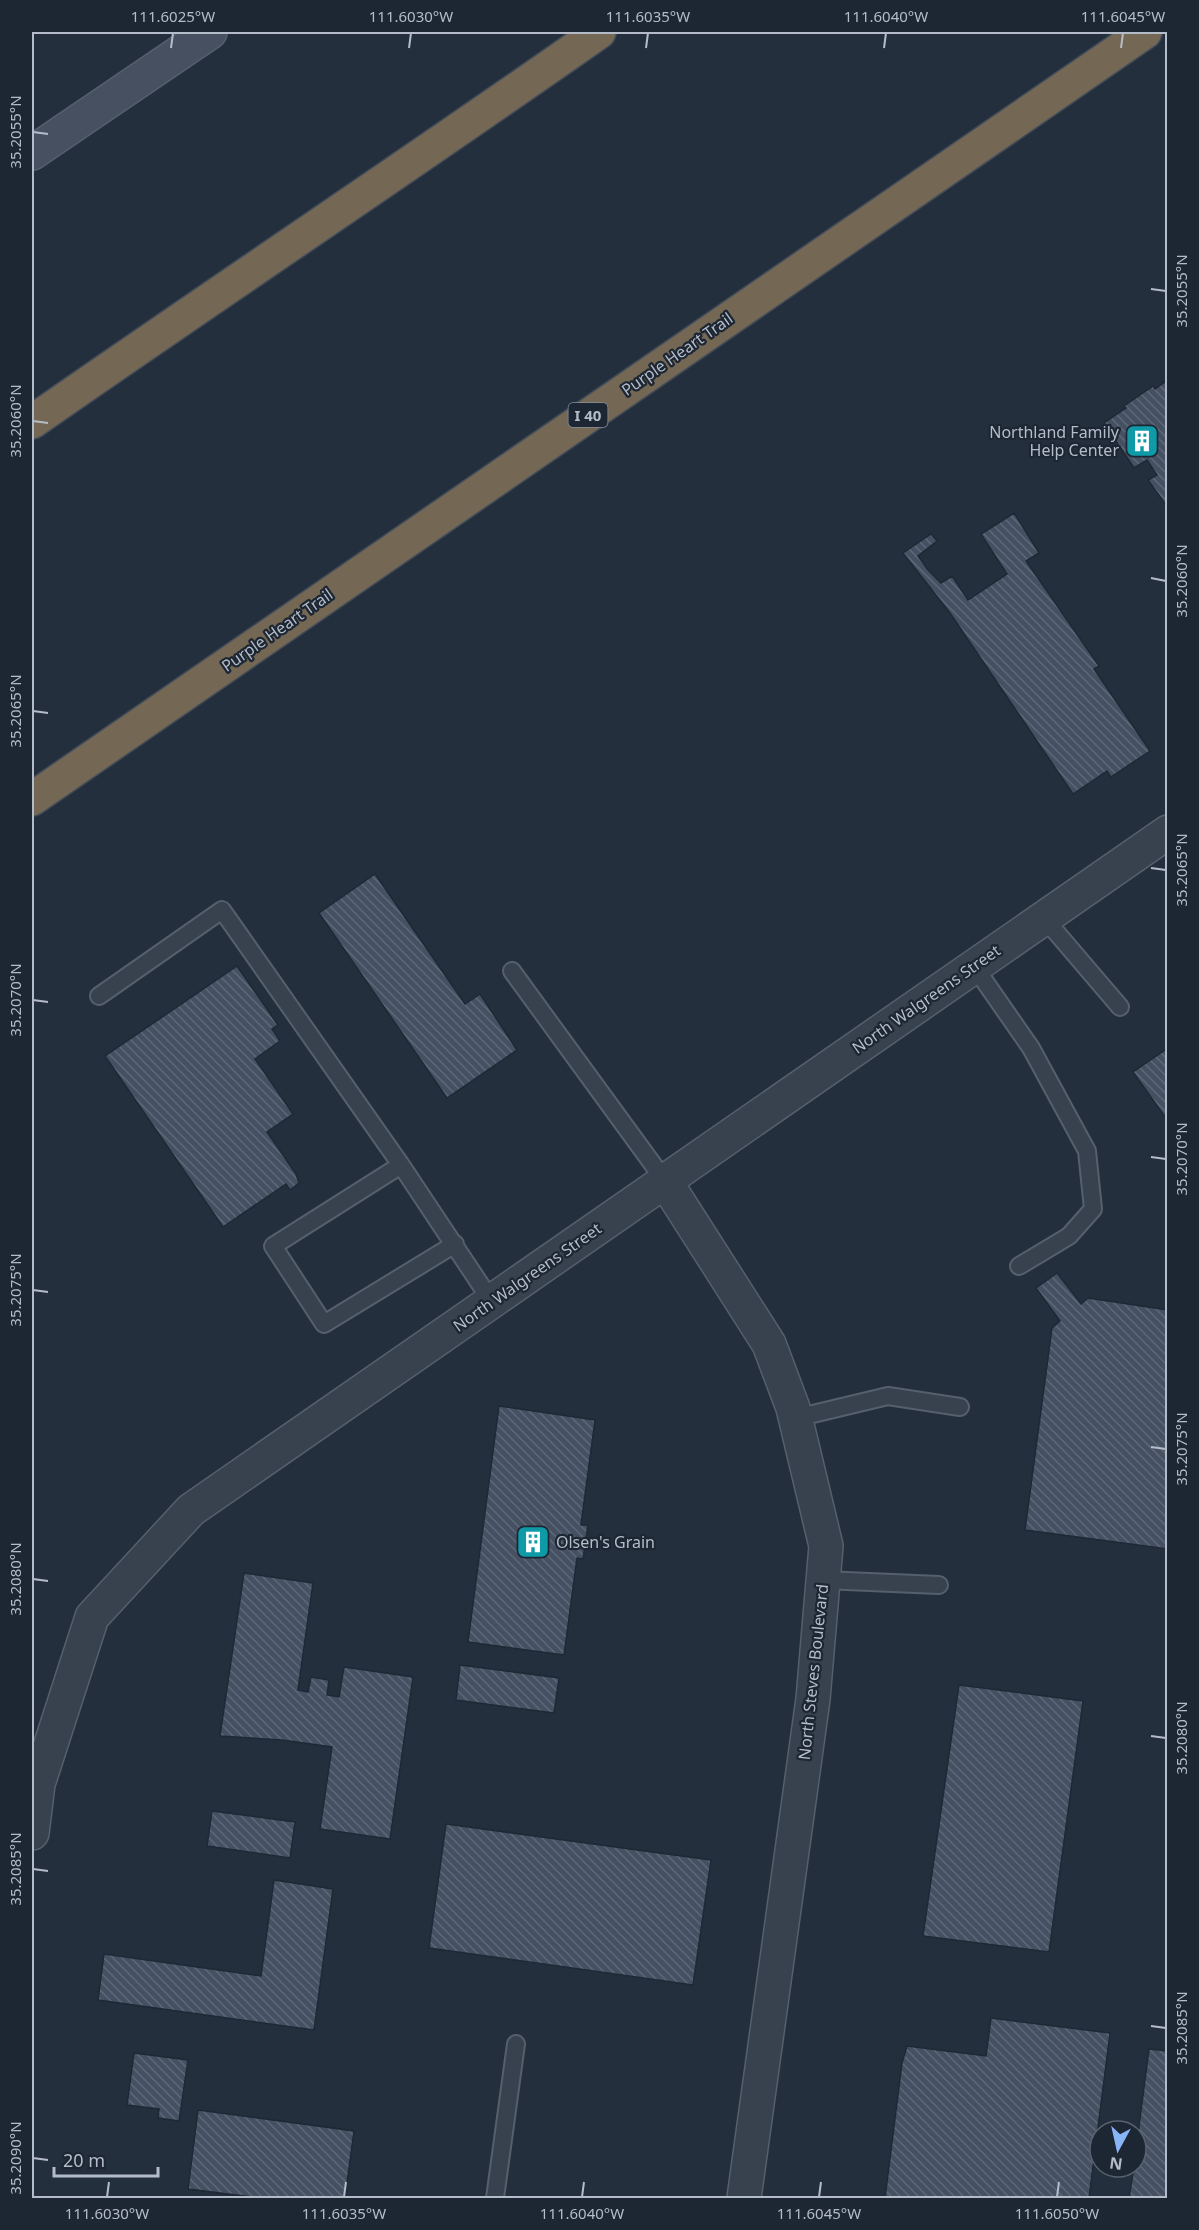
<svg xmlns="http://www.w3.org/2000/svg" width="1199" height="2230" viewBox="0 0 1199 2230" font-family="'Noto Sans',sans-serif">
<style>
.building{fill:url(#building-back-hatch);stroke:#1f2835;stroke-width:1.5}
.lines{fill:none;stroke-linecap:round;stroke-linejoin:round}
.lane-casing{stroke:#565f6c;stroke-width:20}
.street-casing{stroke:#565f6c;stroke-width:36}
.secondary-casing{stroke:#565f6c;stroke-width:36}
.highway-casing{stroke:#434c59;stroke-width:36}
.lane{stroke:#38414e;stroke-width:16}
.street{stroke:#38414e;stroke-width:33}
.secondary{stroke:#465061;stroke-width:33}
.highway{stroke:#746855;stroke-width:33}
.ticks{fill:none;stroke:#b4bcc9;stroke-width:2}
.labels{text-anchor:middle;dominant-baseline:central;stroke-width:4.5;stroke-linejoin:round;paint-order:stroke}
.shield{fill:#1d2633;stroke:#878f9c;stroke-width:1.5}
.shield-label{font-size:15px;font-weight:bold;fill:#b4bcc9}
.street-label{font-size:16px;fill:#b4bcc9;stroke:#1d2633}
.poi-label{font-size:16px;fill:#b4bcc9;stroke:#1d2633;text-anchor:end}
.neatline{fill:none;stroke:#b4bcc9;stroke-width:2}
.ticks-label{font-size:15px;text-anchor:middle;fill:#b4bcc9}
</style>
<defs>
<pattern id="building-back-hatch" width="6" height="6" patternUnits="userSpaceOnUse" patternTransform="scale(1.5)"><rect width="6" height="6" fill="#455162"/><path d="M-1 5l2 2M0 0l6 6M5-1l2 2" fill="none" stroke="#5d6877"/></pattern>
</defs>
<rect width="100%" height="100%" fill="#242f3e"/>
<!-- building -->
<path class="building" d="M1165,382l3,4v122l-20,-28 9,-5 -10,-15 -13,8 -30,-45 22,-15 -2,-2 29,-20 2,3z
M1014,513l25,40 -13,8 73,105 -5,3 56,82 -39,26 -4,-6 -34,23 -123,-181 -47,-60 28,-19 6,7 -19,15 10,14 13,13 11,-7 16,24 39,-26 -26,-40z
M375,874l90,130 15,-10 37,56 -70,48 -128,-185z
M237,966l41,59 -6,4 8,12 -25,18 38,55 -26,18 29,42 3,9 -9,7 -4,-6 -63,43 -118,-171z
M1168,1048v73l-35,-49z
M1057,1273l24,31 7,-6 80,12v239l-143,-19 27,-202 8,-7 -24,-33z
M499,1406l96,14 -14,105h7l-5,34 -6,-1 -13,97 -96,-13z
M244,1573l69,10 -15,107 10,2 3,-15 18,3 -2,15 12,2 5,-30 69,10 -23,162 -70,-10 12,-82 -50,-7 -62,-4z
M460,1665l99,13 -5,35 -98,-13z
M959,1685l124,16 -34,251 -126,-16z
M212,1811l83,11 -5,36 -83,-12z
M446,1824l265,36 -18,125 -264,-37z
M274,1880l59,9 -19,141 -216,-30 6,-46 157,22z
M991,2018l119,15 -21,165h-204l17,-135 5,-17 79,10z
M1149,2049l19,2v147h-39l5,-31h2v-18z
M134,2053l54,7 -9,61 -21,-3 1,-9 -32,-4z
M198,2110l156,21 -9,67h-86l-71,-9z"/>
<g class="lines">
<defs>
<path id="lane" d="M1044,918l76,89
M974,966l57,82 56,103 6,58 -24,27 -50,30
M512,971l153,210
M99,996l123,-86 179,255
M455,1244l-131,80 -51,-78 128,-81 91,137
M796,1418l92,-22 72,11
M823,1580l116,5
M495,2198l21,-154"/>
<path id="street" d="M665,1181l104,163 24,64 33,138 -13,153 -69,499
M32,1833l6,-49 54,-167 99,-107 977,-678"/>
<path id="secondary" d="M32,153l178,-121"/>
<path id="highway" d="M32,422c188,-131 379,-258 567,-390
M32,799l1113,-767"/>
</defs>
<!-- lane casing -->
<use href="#lane" class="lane-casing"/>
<!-- street casing -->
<use href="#street" class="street-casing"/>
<!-- secondary casing -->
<use href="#secondary" class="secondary-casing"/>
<!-- highway casing -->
<use href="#highway" class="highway-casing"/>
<!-- lane -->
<use href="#lane" class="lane"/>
<!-- street -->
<use href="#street" class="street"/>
<!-- secondary -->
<use href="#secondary" class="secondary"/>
<!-- highway -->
<use href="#highway" class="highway"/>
</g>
<!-- ticks -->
<path class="ticks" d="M171,48l2,-15M409,48l2,-15M646,48l2,-15M884,48l2,-15M1121,48l2,-15M33,132l15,2M1151,289l15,2M33,421l15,2M1151,578l15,3M33,711l15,2M1151,868l15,2M33,1000l15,2M1151,1157l15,2M33,1290l15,2M1151,1447l15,2M33,1579l15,2M1151,1736l15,2M33,1869l15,2M1151,2026l15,2M33,2158l15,2M107,2197l2,-15M344,2197l2,-15M582,2197l2,-15M819,2197l2,-15M1057,2197l2,-15"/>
<!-- icons -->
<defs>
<symbol id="building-square" viewBox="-11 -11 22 22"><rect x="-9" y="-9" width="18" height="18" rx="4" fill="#0f9aa8" stroke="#1d2633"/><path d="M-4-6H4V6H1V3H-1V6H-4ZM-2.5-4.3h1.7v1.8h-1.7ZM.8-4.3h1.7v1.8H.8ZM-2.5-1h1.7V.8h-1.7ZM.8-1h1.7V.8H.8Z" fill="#fff"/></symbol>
</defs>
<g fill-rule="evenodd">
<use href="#building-square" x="1123" y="422" width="38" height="38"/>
<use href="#building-square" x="514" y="1523" width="38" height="38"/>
</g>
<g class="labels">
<!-- shield labels -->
<rect class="shield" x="568.5" y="403" width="39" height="24" rx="4.5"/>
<g class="shield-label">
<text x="588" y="415">I 40</text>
</g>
<!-- street labels -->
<g class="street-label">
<text transform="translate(677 354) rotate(-35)">Purple Heart Trail</text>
<text transform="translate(277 630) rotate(-35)">Purple Heart Trail</text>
<text transform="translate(926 999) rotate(-35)">North Walgreens Street</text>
<text transform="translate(527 1277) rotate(-35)">North Walgreens Street</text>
<text transform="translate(813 1672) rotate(-84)">North Steves Boulevard</text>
</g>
<!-- poi labels -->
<g class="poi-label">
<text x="1119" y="432">Northland Family<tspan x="1119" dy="18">Help Center</tspan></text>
<text x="556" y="1542" text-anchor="start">Olsen's Grain</text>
</g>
</g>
<!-- border -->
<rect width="1199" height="2230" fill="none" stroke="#1d2633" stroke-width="66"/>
<!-- north arrow -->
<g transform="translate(1118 2149) rotate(188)"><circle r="28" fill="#1d2633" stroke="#59626f" stroke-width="1.5"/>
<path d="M0-4.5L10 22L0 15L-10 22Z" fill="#8ab4f8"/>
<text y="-9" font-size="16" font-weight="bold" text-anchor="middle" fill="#b4bcc9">N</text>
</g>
<!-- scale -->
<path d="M54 2167v9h104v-9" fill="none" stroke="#b4bcc9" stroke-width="3"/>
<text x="63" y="2167" font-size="18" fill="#b4bcc9" stroke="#1d2633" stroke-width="4.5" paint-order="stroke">20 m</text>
<rect x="33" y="33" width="1133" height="2164" class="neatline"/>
<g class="ticks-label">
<text x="173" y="22">111.6025°W</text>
<text x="411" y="22">111.6030°W</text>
<text x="648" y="22">111.6035°W</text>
<text x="886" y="22">111.6040°W</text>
<text x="1123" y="22">111.6045°W</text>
<text transform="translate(16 132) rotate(-90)" y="5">35.2055°N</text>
<text transform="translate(1182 291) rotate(-90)" y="5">35.2055°N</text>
<text transform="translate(16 421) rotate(-90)" y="5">35.2060°N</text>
<text transform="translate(1182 581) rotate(-90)" y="5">35.2060°N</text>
<text transform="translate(16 711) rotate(-90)" y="5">35.2065°N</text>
<text transform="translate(1182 870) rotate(-90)" y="5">35.2065°N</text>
<text transform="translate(16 1000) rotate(-90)" y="5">35.2070°N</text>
<text transform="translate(1182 1159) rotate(-90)" y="5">35.2070°N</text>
<text transform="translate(16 1290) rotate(-90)" y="5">35.2075°N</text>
<text transform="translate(1182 1449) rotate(-90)" y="5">35.2075°N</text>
<text transform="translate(16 1579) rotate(-90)" y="5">35.2080°N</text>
<text transform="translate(1182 1738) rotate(-90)" y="5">35.2080°N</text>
<text transform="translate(16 1869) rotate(-90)" y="5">35.2085°N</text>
<text transform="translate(1182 2028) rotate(-90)" y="5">35.2085°N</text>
<text transform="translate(16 2158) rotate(-90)" y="5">35.2090°N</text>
<text x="107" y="2219">111.6030°W</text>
<text x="344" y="2219">111.6035°W</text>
<text x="582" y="2219">111.6040°W</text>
<text x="819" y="2219">111.6045°W</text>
<text x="1057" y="2219">111.6050°W</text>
</g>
</svg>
